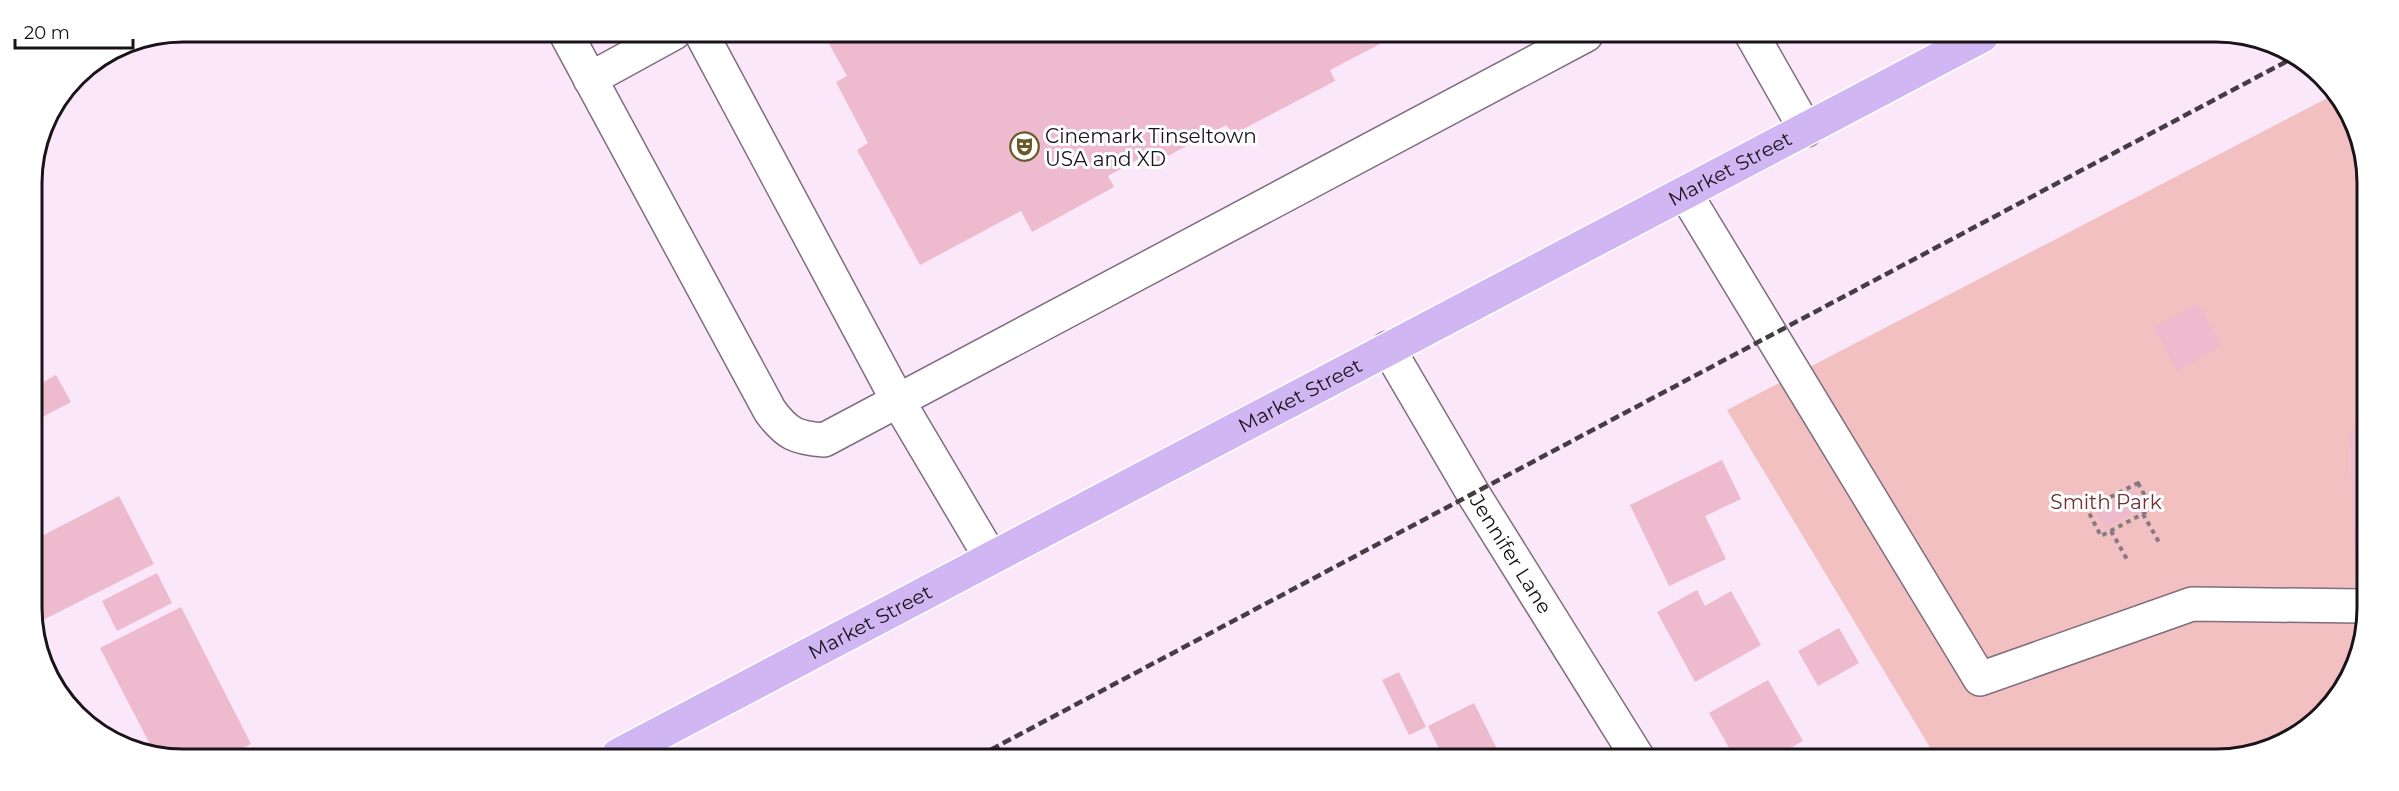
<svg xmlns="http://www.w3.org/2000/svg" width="2399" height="791" viewBox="0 0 2399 791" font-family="Montserrat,sans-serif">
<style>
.green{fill:#f2c0c0}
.building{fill:#edbace}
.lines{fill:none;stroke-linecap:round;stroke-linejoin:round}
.minor-casing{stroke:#7f6e7e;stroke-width:36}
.major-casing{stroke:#fff;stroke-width:36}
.path{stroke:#867986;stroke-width:4;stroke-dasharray:4.5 4.5;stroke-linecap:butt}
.minor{stroke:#fff;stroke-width:33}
.major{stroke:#d0b6f2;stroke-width:33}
.rail{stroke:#453c45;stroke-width:4.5;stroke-dasharray:9 4.5;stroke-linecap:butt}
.labels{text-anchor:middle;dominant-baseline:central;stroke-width:6;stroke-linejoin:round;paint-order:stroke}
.poi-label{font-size:20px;fill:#1a131a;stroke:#fff;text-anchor:start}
.street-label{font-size:20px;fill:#1a131a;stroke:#fff}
.park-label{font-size:20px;fill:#722f34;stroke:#fff}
.rim{fill:none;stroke:#1a131a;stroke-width:3}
</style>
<rect width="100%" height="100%" fill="#fbe7fa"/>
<!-- green -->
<path class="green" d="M2335,94l30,60 -3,493 -20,45 -34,36 -83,31h-288l-210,-349z"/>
<!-- building -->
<path class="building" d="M823,33l552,2 5,9 -50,26 5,11 -101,53 -8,-9 -75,40 -5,-10 -38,21 6,11 -82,45 -11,-21 -101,54 -63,-115 11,-7 -32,-61 11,-6z
M2198,303l23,43 -44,25 -23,-43z
M56,375l15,27 -38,20v-34z
M2350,431h13v143l-8,1z
M1722,460l19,39 -36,17 21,43 -57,27 -39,-81z
M33,472l6,10 -5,3z
M2135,489l10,17 -40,22 -10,-18z
M119,496l35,68 -115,58 -5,-9v-73z
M157,573l15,30 -55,28 -15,-30z
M1697,590l8,16 26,-15 30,54 -66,37 -38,-70z
M181,607l70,137 -20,10h-76l-55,-106z
M1839,628l20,35 -41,23 -20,-35z
M1399,672l27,55 -17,8 -27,-55z
M1768,680l35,61 -31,17h-37l-26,-45z
M1474,703l27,54h-58l-15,-31z"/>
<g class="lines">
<defs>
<g id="minor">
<path d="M565,32l205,379c17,23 26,27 54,29l762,-405"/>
<path d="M701,33l197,368 93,157"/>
<path d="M1752,35l54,95"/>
<path d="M590,79l84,-46"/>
<path d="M1685,193l295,486 212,-75 170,2"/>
<path id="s1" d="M1388,348l86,147 164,263"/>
</g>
<g id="major">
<path id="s2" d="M618,755l1364,-719"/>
</g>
</defs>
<!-- minor casing -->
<use href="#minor" class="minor-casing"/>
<!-- major casing -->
<use href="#major" class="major-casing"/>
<!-- path -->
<path class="path" d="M2138,483l14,26 -51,27 -14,-27z
M2143,514l17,30
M2111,531l17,30"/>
<!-- minor -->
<use href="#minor" class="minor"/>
<!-- major -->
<use href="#major" class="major"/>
<!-- rail -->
<path class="rail" d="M979,756l1312,-697"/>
</g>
<!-- icons -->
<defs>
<symbol id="theatre-ring" viewBox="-11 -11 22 22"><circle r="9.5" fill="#fff" stroke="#695b28" stroke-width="1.5"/><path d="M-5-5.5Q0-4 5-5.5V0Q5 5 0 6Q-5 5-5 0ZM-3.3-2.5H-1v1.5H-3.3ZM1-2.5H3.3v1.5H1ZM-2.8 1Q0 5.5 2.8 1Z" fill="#695b28"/></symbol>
</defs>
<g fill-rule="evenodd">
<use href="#theatre-ring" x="1008" y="130" width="33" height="33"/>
</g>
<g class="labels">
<!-- poi labels -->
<g class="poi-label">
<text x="1045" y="136">Cinemark Tinseltown<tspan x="1045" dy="23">USA and XD</tspan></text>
</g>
<!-- street labels -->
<g class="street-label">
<text stroke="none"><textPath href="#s2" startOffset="1257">Market Street</textPath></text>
<text stroke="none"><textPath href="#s2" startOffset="771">Market Street</textPath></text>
<text stroke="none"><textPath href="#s1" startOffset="240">Jennifer Lane</textPath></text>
<text stroke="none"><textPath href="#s2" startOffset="285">Market Street</textPath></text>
</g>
<!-- park labels -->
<g class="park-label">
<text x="2106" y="502">Smith Park</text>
</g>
</g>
<!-- crop -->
<path d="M0 0H2399V791H0ZM183 42H2216A141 141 0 0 1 2357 183V608A141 141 0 0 1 2216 749H183A141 141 0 0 1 42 608V183A141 141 0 0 1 183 42Z" fill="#fff" fill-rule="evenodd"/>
<path class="rim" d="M183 42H2216A141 141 0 0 1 2357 183V608A141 141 0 0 1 2216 749H183A141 141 0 0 1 42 608V183A141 141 0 0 1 183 42Z"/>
<!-- scale -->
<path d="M15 39v9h118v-9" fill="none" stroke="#1a131a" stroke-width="3"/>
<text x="24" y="39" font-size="18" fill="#1a131a" stroke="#ffffff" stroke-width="4.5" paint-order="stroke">20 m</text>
</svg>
